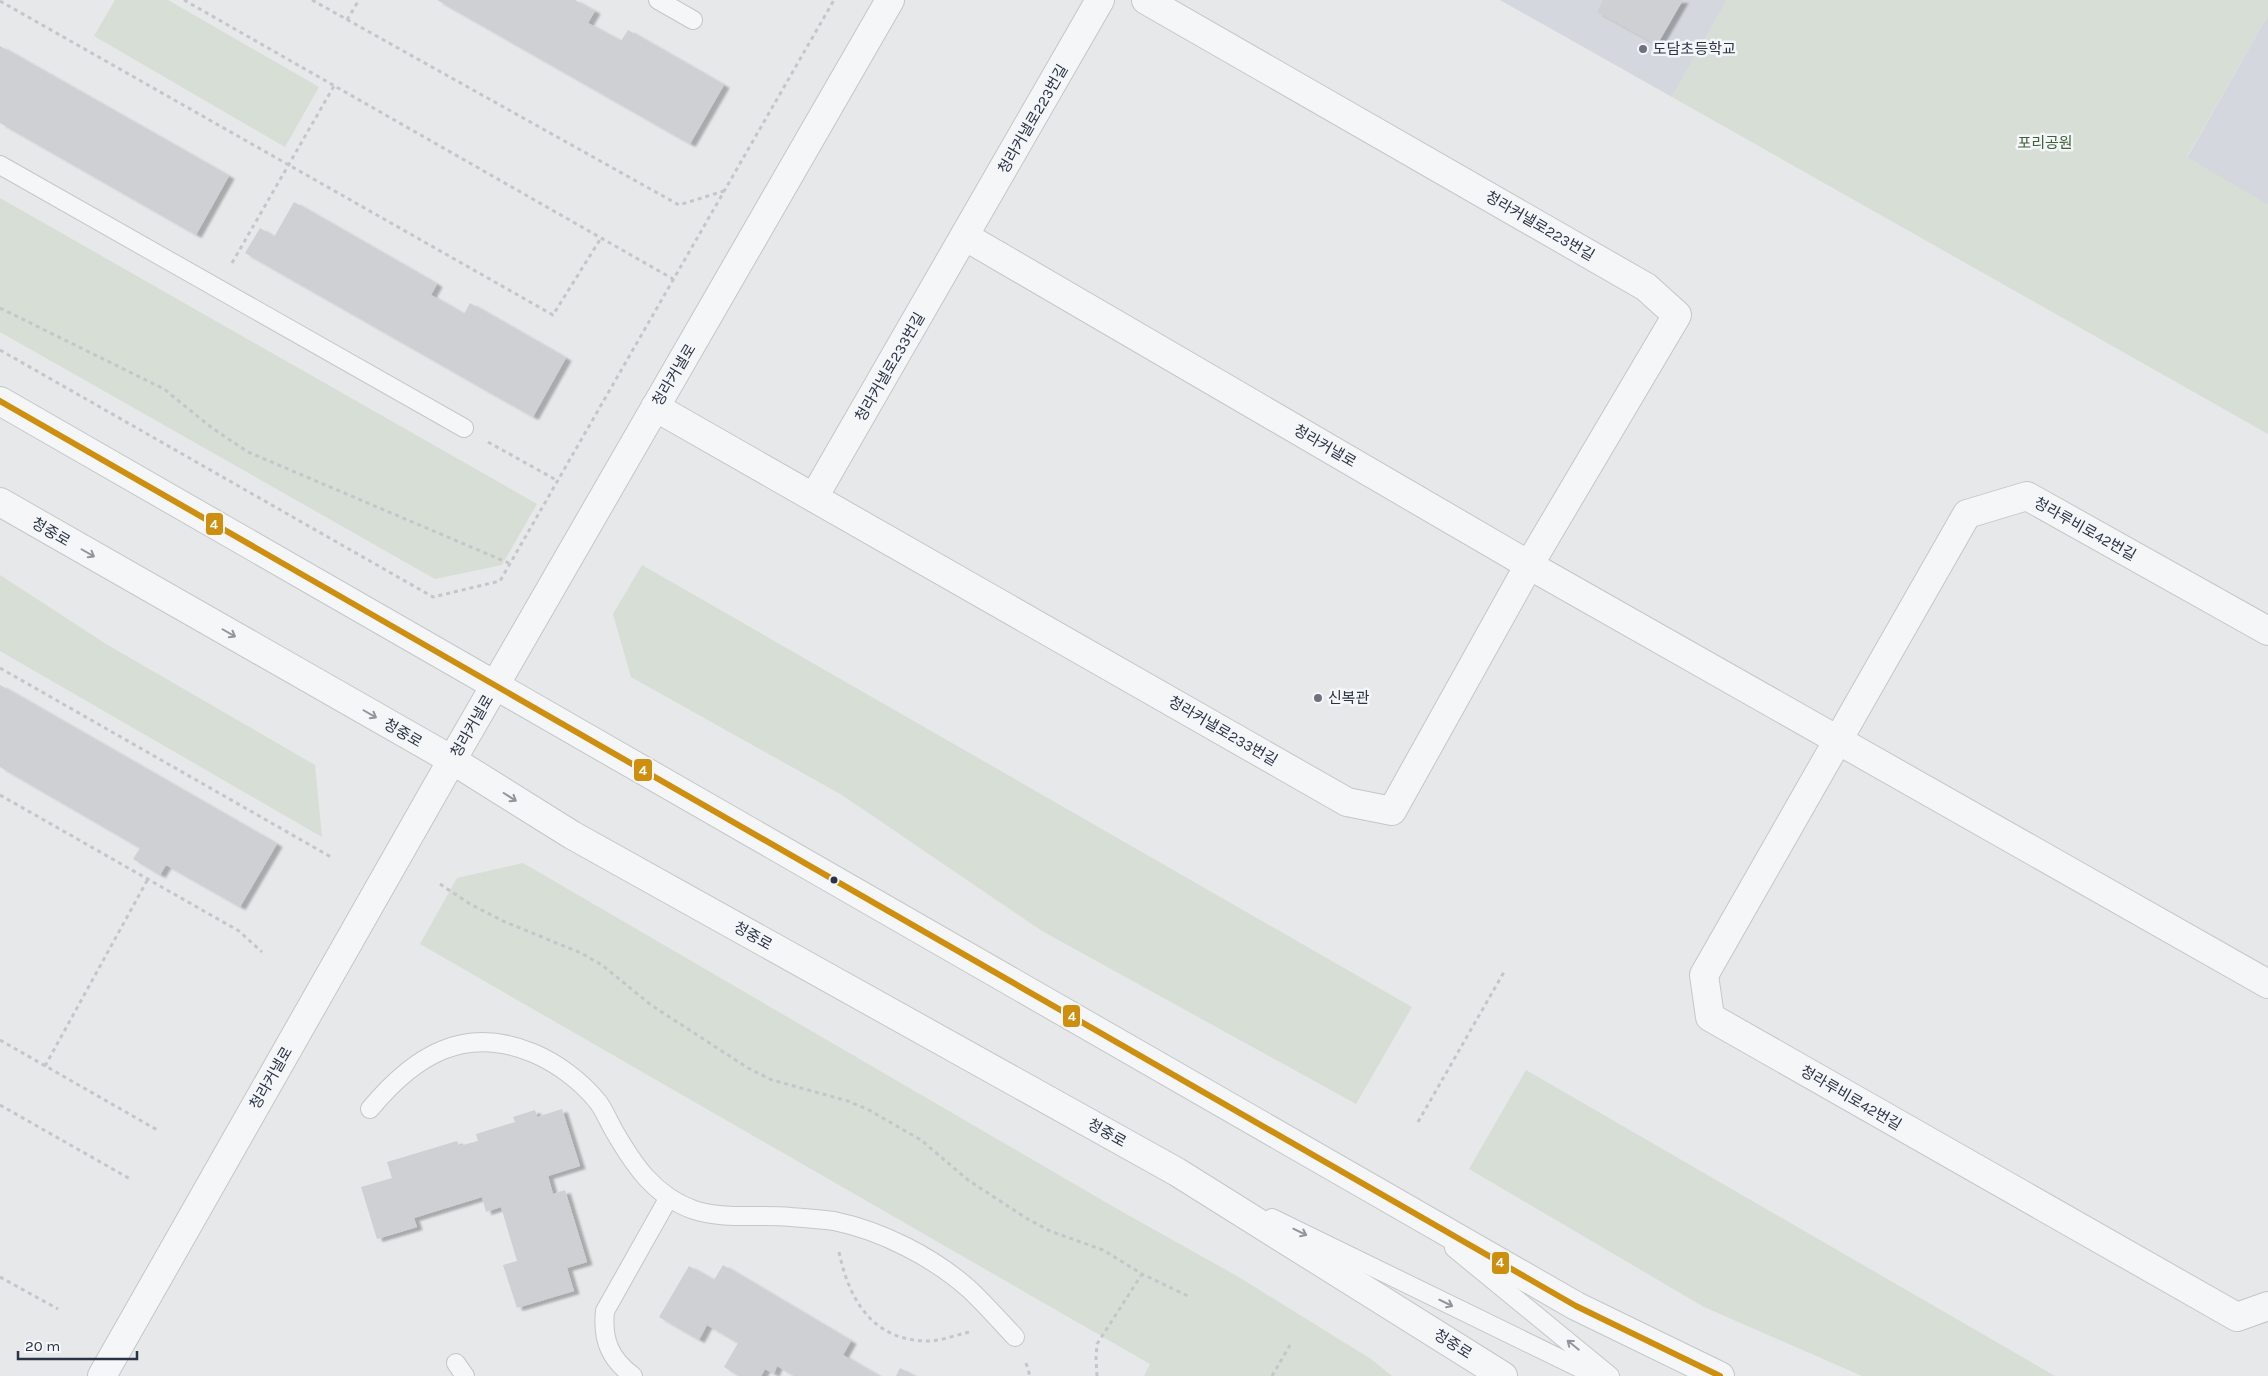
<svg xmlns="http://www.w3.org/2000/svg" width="2268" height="1376" viewBox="0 0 2268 1376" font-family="Karla,'Noto Sans KR',sans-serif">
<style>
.built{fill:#d4d7dd}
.green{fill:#d6ded6}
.building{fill:#ced0d3;filter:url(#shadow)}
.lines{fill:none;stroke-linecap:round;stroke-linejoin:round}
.service-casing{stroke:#c4c6c8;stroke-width:20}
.minor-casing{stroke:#c4c6c8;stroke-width:30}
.tertiary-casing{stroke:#c4c6c8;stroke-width:30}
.path{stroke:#c5c6ca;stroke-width:3;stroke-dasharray:4 4;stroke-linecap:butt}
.service{stroke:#f5f6f7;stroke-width:18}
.minor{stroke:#f5f6f7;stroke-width:28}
.tertiary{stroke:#f5f6f7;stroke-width:28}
.bus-1-casing{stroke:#f4f6f9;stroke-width:10}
.bus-1{stroke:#ce8f0e;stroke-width:6}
.oneway{stroke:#90959e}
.poi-dot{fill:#6c737f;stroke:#f4f6f9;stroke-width:2}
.bus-dot{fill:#2b3445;stroke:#f4f6f9;stroke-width:2}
.labels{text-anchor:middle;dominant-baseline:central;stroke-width:5;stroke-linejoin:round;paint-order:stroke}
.poi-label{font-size:15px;fill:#2b3445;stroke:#f4f6f9;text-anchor:start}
.street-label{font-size:15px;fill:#2b3445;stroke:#f4f6f9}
.park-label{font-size:15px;fill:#3f6138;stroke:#f4f6f9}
.line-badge{stroke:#f4f6f9;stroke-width:2}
.badge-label{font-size:14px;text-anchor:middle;font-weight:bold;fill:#fff}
</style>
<defs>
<filter id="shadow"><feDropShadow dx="5.5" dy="3" stdDeviation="1" flood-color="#0004"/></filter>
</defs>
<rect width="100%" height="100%" fill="#e6e8ea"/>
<!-- built -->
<path class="built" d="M1500,0h227l-55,97z
M2268,15v190l-81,-47z"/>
<!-- green -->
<path class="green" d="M115,0h53l151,87 -34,60 -191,-111z
M1727,0h541v15l-81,142 81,48v229l-596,-337z
M0,198l537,306 -35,61 -67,14 -435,-247z
M642,565l770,442 -56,97 -314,-173 -200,-136 -211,-118 -18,-63z
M0,575l106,69 209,121 7,72 -322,-186z
M523,863l596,347 118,66 134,83 21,17h-248l6,-12 -730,-420 37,-66z
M1526,1070l529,306h-193l-158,-69 -235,-138z"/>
<!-- building -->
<path class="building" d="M437,0h138l20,11 -7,12 33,18 7,-11 96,55 -34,59z
M1603,0h80l-26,45 -60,-33z
M0,46l229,130 -33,59 -196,-112z
M294,202l143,82 -6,11 33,19 6,-11 96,55 -33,59 -288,-164 15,-25 14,9z
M0,685l277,159 -37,63 -74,-42 -6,10 -27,-16 7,-11 -140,-81z
M562,1109l18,57 -32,10 5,18 12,-4 22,72 -20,6 7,23 -57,17 -14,-43 14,-4 -16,-54 -15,5 -4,-15 -68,21 3,9 -40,12 -16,-52 31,-9 -5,-16 70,-21 2,5 19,-5 -2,-7 39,-12 -2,-5 22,-7 2,7z
M723,1265l128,76 -8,14 36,21h-85l-17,-10 -3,8 -9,-5 -4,7h-22l-15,-9 14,-24 -31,-18 -8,15 -40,-23 30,-51 25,14z
M900,1368l15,8h-19z"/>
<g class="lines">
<defs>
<path id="service" d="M658,0l35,20
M0,165l464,263
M370,1109c44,-53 94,-85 163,-56 24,10 48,28 65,49 6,8 10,18 15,27 20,35 41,67 81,81 31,10 65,4 97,7 14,1 29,2 43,4 48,10 99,36 135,68 16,15 31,32 46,48
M1272,1218l324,158
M1454,1248l156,128
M456,1363l9,13
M633,1376c-23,-17 -31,-36 -28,-65l63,-112"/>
<path id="minor" d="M966,237l563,328 739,419
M655,407l692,395 45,9 137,-246 148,-250 -31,-28 -500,-287
M814,497l286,-497
M2268,631l-241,-135 -60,18 -263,461 6,42 527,300 31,-11
M102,1376l350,-616 438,-760"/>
<path id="tertiary" d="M0,401l1576,905 144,70
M0,502l452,258 120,75 605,337 326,204"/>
</defs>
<!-- service casing -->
<use href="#service" class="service-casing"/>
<!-- minor casing -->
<use href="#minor" class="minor-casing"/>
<!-- tertiary casing -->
<use href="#tertiary" class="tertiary-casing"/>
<!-- path -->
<path class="path" d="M184,0l489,279
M312,0l367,205 45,-14
M0,1l553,314 48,-77
M347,20l12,-20
M232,263l102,-177
M0,308l164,81 48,39 36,24 263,112
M0,350l433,247 67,-16 334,-581
M488,442l70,39
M0,668l331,189
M0,795l239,136 23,21
M440,884l30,20 33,17 78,32 21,12 49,40 97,63 24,12 76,21 21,9 52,30 47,40 58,38 24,13 53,19 39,24 46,22
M0,1040l159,91
M45,1066l103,-187
M0,1105l132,75
M1418,1122l86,-150
M839,1252c10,48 34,89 89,89 13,0 28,-6 41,-9
M0,1277l58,32
M1026,1363l4,13
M1097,1376l-1,-17 1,-15 45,-70
M1272,1376l18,-31"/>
<!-- service -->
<use href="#service" class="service"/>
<!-- minor -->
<use href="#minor" class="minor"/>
<!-- tertiary -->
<use href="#tertiary" class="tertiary"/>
<defs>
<path id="bus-1" d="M0,401l1576,905 144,70"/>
</defs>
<!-- bus-1 casing -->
<use href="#bus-1" class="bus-1-casing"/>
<!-- bus-1 -->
<use href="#bus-1" class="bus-1"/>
</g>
<!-- one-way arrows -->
<defs><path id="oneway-shaft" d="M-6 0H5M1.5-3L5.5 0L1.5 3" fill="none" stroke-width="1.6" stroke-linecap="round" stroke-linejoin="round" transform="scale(1.25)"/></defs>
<g class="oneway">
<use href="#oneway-shaft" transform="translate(88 553) rotate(30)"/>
<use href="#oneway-shaft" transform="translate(229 633) rotate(30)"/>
<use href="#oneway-shaft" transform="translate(370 714) rotate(30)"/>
<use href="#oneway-shaft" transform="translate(510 797) rotate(32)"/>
<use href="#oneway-shaft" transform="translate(1300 1232) rotate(26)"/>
<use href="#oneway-shaft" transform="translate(1446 1303) rotate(26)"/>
<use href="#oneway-shaft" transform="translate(1573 1345) rotate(-141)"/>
</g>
<!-- markers -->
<g class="poi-dot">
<circle cx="1643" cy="49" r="5"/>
<circle cx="1318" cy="698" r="5"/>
</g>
<circle class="bus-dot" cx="834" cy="880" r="4.5"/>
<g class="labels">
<!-- poi labels -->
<g class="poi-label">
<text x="1653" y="49">도담초등학교</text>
<text x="1328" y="698">신복관</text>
</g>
<!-- street labels -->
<g class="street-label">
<text transform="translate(1033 119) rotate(-60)">청라커낼로223번길</text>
<text transform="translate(1540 226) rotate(30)">청라커낼로223번길</text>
<text transform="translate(890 367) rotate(-60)">청라커낼로233번길</text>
<text transform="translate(674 375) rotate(-59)">청라커낼로</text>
<text transform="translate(1325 446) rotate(30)">청라커낼로</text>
<text transform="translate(2085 529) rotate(29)">청라루비로42번길</text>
<text transform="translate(51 532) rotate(30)">청중로</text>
<text transform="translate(472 726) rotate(-60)">청라커낼로</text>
<text transform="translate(1223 731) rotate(30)">청라커낼로233번길</text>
<text transform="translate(403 733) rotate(30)">청중로</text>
<text transform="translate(753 936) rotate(29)">청중로</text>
<text transform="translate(271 1078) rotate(-60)">청라커낼로</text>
<text transform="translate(1851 1098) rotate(30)">청라루비로42번길</text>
<text transform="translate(1107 1133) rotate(29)">청중로</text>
<text transform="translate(1453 1344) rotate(32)">청중로</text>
</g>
<!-- park labels -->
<g class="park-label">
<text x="2045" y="143">포리공원</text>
</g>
</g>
<g class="line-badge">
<rect x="205" y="512" width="19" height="24" rx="5" fill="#ce8f0e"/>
<rect x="633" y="758" width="20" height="24" rx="5" fill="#ce8f0e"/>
<rect x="1062" y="1004" width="19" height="24" rx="5" fill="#ce8f0e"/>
<rect x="1491" y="1251" width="19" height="24" rx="5" fill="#ce8f0e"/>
</g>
<g class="badge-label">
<text x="214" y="529">4</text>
<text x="643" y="775">4</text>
<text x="1072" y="1021">4</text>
<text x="1500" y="1267">4</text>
</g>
<!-- scale -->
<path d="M18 1351v8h119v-8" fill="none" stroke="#2b3445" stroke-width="2.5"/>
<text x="25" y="1351" font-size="15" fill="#2b3445" stroke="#f4f6f9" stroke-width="4" paint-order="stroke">20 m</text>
</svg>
